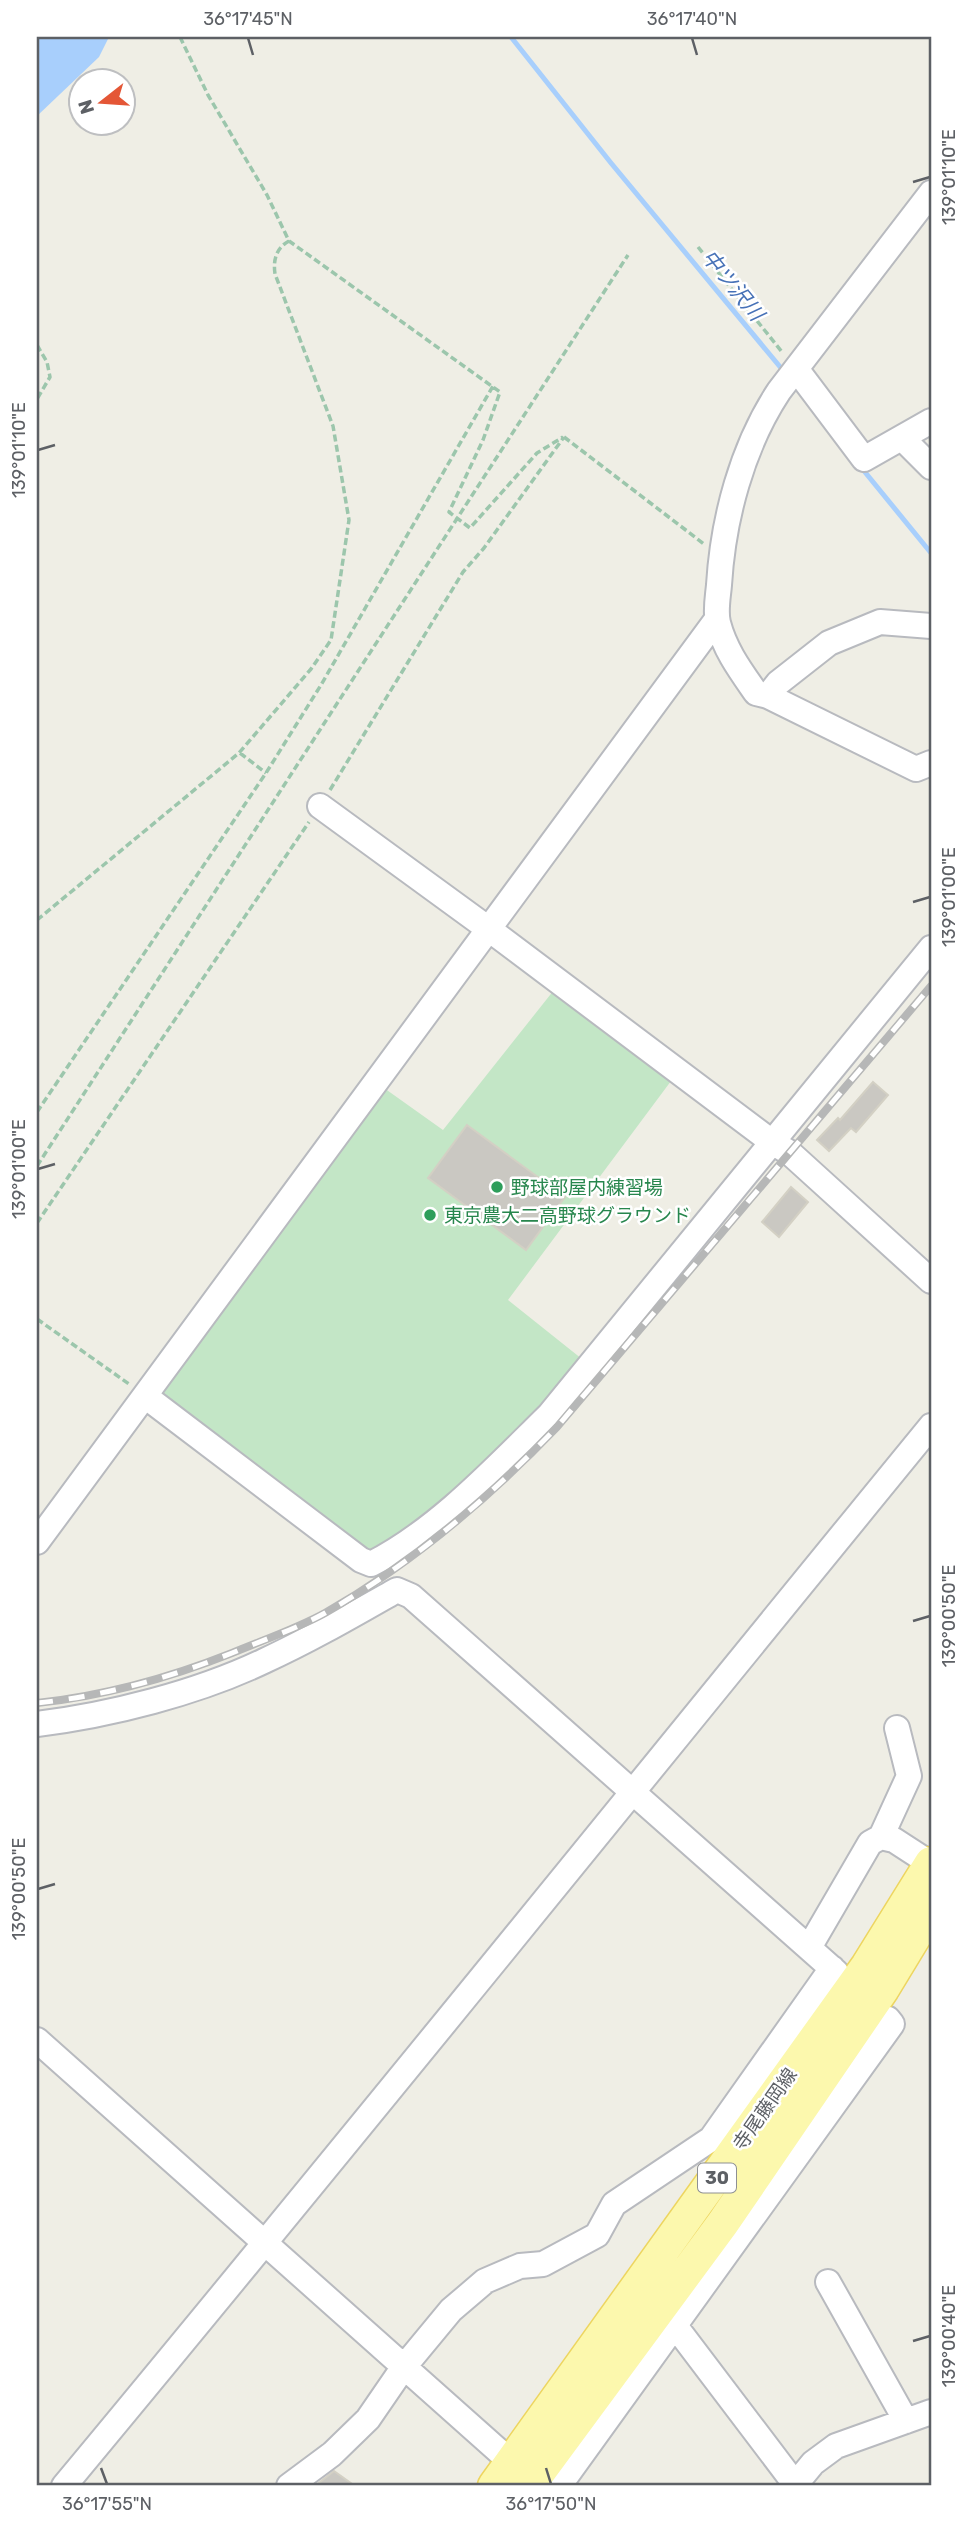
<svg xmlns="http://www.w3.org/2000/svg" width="968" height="2523" viewBox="0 0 968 2523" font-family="Rubik,'Noto Sans JP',sans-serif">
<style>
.green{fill:#c3e6c6}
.water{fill:#a8cffc}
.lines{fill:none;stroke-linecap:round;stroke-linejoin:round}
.stream{stroke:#a8cffc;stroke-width:5}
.building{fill:#cac8c2;stroke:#d3d0c4;stroke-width:2}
.minor-casing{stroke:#b8babf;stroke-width:28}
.major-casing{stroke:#edd560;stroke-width:35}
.path{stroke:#9cc6ac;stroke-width:3.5;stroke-dasharray:7 3.5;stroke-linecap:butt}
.minor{stroke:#fff;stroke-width:24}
.major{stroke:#fcf8ad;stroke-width:32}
.rail-casing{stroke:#b6b7b7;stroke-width:8}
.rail{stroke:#fff;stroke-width:5;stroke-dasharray:16;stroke-linecap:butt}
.ticks{fill:none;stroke:#5d6065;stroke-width:2.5}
.leisure-dot{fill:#2e9e5b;stroke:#fff;stroke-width:2.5}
.labels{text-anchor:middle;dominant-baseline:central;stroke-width:5;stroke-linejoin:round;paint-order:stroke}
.shield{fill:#fff;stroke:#8e9093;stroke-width:2}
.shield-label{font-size:18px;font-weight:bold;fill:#5d6065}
.leisure-label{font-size:19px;fill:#27864d;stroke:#fff;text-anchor:start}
.street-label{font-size:19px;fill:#5d6065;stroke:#fff}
.water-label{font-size:21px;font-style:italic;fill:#4772b7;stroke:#fff}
.neatline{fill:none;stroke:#5d6065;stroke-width:2.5}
.ticks-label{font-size:18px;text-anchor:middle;fill:#5d6065}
</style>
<rect width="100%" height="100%" fill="#efeee5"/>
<!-- green -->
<path class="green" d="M554,990l120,87 -166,223 74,59 -50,65 -68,66 -93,65 -215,-157 228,-310 59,42z"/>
<!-- water -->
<path class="water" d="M37,37h72l-10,20 -62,59z"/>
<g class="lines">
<!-- stream -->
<path class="stream" d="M511,37l100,126 175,211
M860,466l71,87"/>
</g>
<!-- building -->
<path class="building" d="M873,1082l15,13 -32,37 -5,-4 -22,23 -12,-11 21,-22 2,2z
M467,1125l98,72 -39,53 -98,-72z
M791,1187l17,15 -29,35 -17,-15z
M334,2471l21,15h-40z"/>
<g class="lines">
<defs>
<path id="minor" d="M931,193l-152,198c-37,56 -56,128 -60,194 -1,12 -4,26 -1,38 7,27 22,47 38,70l12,3 148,73 15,-6
M797,370l67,89 67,-38
M902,438l29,29
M768,696l10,-13 51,-40 51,-21 51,4
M320,806l170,124 282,212 18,11 141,128
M145,1396l216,164 10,4c67,-34 125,-97 178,-149l382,-467
M37,1542l680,-923
M37,1724c73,-9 160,-31 227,-63 46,-21 89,-46 133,-71l14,6 425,376
M881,1837l28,-61 -12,-48
M810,1946l60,-103 11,-6 13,3 37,24
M37,2040l474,422
M828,2282l78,139
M676,2327l119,157
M64,2486c292,-351 578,-707 867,-1060
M289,2486l43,-32 36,-35 35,-51 48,-58 34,-29 35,-15 23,-2 54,-29 17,-31 97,-65 121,-171
M559,2486l333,-462 -4,-5
M794,2486l19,-23 23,-17 95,-34"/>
<path id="major" d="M494,2486l373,-520 64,-103
M529,2486l194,-263 160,-234 48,-79"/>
</defs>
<!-- minor casing -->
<use href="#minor" class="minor-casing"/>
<!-- major casing -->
<use href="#major" class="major-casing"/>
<!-- path -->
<path class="path" d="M180,37l28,58 59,100 22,46 211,151 -17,48 -34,72 21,16 67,-75 26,-16
M698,247l84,105
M37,345l10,17 3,15 -13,22
M564,437l140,107
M240,753l26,20
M330,790l133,-218 21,-24 80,-111
M37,920l202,-167 72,-84 20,-29 18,-120 -16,-94 -58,-152c-2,-14 1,-26 14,-33
M37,1112l229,-339 55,-88 172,-299
M37,1166l591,-911
M37,1223l272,-401
M37,1319l92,65"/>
<!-- minor -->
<use href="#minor" class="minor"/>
<!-- major -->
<use href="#major" class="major"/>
<defs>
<path id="rail" d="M37,1703c67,-7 132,-25 195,-50 31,-13 64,-24 93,-40 88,-50 163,-114 232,-186l374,-441"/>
</defs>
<!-- rail casing -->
<use href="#rail" class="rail-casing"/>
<!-- rail -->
<use href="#rail" class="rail"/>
</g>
<!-- ticks -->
<path class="ticks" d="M248,38l5,17M692,38l5,17M913,182l17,-5M38,450l17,-5M913,902l17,-5M38,1169l17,-5M913,1621l17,-5M38,1889l17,-5M913,2341l17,-5M101,2468l6,16M546,2468l5,16"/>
<!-- markers -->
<g class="leisure-dot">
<circle cx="497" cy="1187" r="7"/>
<circle cx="430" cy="1215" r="7"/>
</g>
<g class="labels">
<!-- shield labels -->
<rect class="shield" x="698" y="2163.5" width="38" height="29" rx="5"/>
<g class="shield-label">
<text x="717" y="2178">30</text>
</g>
<!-- leisure labels -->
<g class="leisure-label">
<text x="511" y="1187">野球部屋内練習場</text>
<text x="444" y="1215">東京農大二高野球グラウンド</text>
</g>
<!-- street labels -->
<g class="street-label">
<text transform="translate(765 2109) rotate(-55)">寺尾藤岡線</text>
</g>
<!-- water labels -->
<g class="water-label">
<text transform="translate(733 285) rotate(51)">中ツ沢川</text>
</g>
</g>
<!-- border -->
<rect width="968" height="2523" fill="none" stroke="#ffffff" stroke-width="77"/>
<!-- north arrow -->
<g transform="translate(102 102) rotate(253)"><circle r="33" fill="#ffffff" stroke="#bebfc1" stroke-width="2"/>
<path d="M0-5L12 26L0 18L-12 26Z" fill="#e45636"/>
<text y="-10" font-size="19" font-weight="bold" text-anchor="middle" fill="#5d6065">N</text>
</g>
<rect x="38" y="38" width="892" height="2446" class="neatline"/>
<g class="ticks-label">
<text x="248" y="25">36°17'45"N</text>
<text x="692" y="25">36°17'40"N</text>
<text transform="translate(949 177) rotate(-90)" y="6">139°01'10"E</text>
<text transform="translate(19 450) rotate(-90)" y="6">139°01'10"E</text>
<text transform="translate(949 897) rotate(-90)" y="6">139°01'00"E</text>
<text transform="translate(19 1169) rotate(-90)" y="6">139°01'00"E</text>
<text transform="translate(949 1616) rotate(-90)" y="6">139°00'50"E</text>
<text transform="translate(19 1889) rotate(-90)" y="6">139°00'50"E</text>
<text transform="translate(949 2336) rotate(-90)" y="6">139°00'40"E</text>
<text x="107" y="2510">36°17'55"N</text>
<text x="551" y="2510">36°17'50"N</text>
</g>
</svg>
